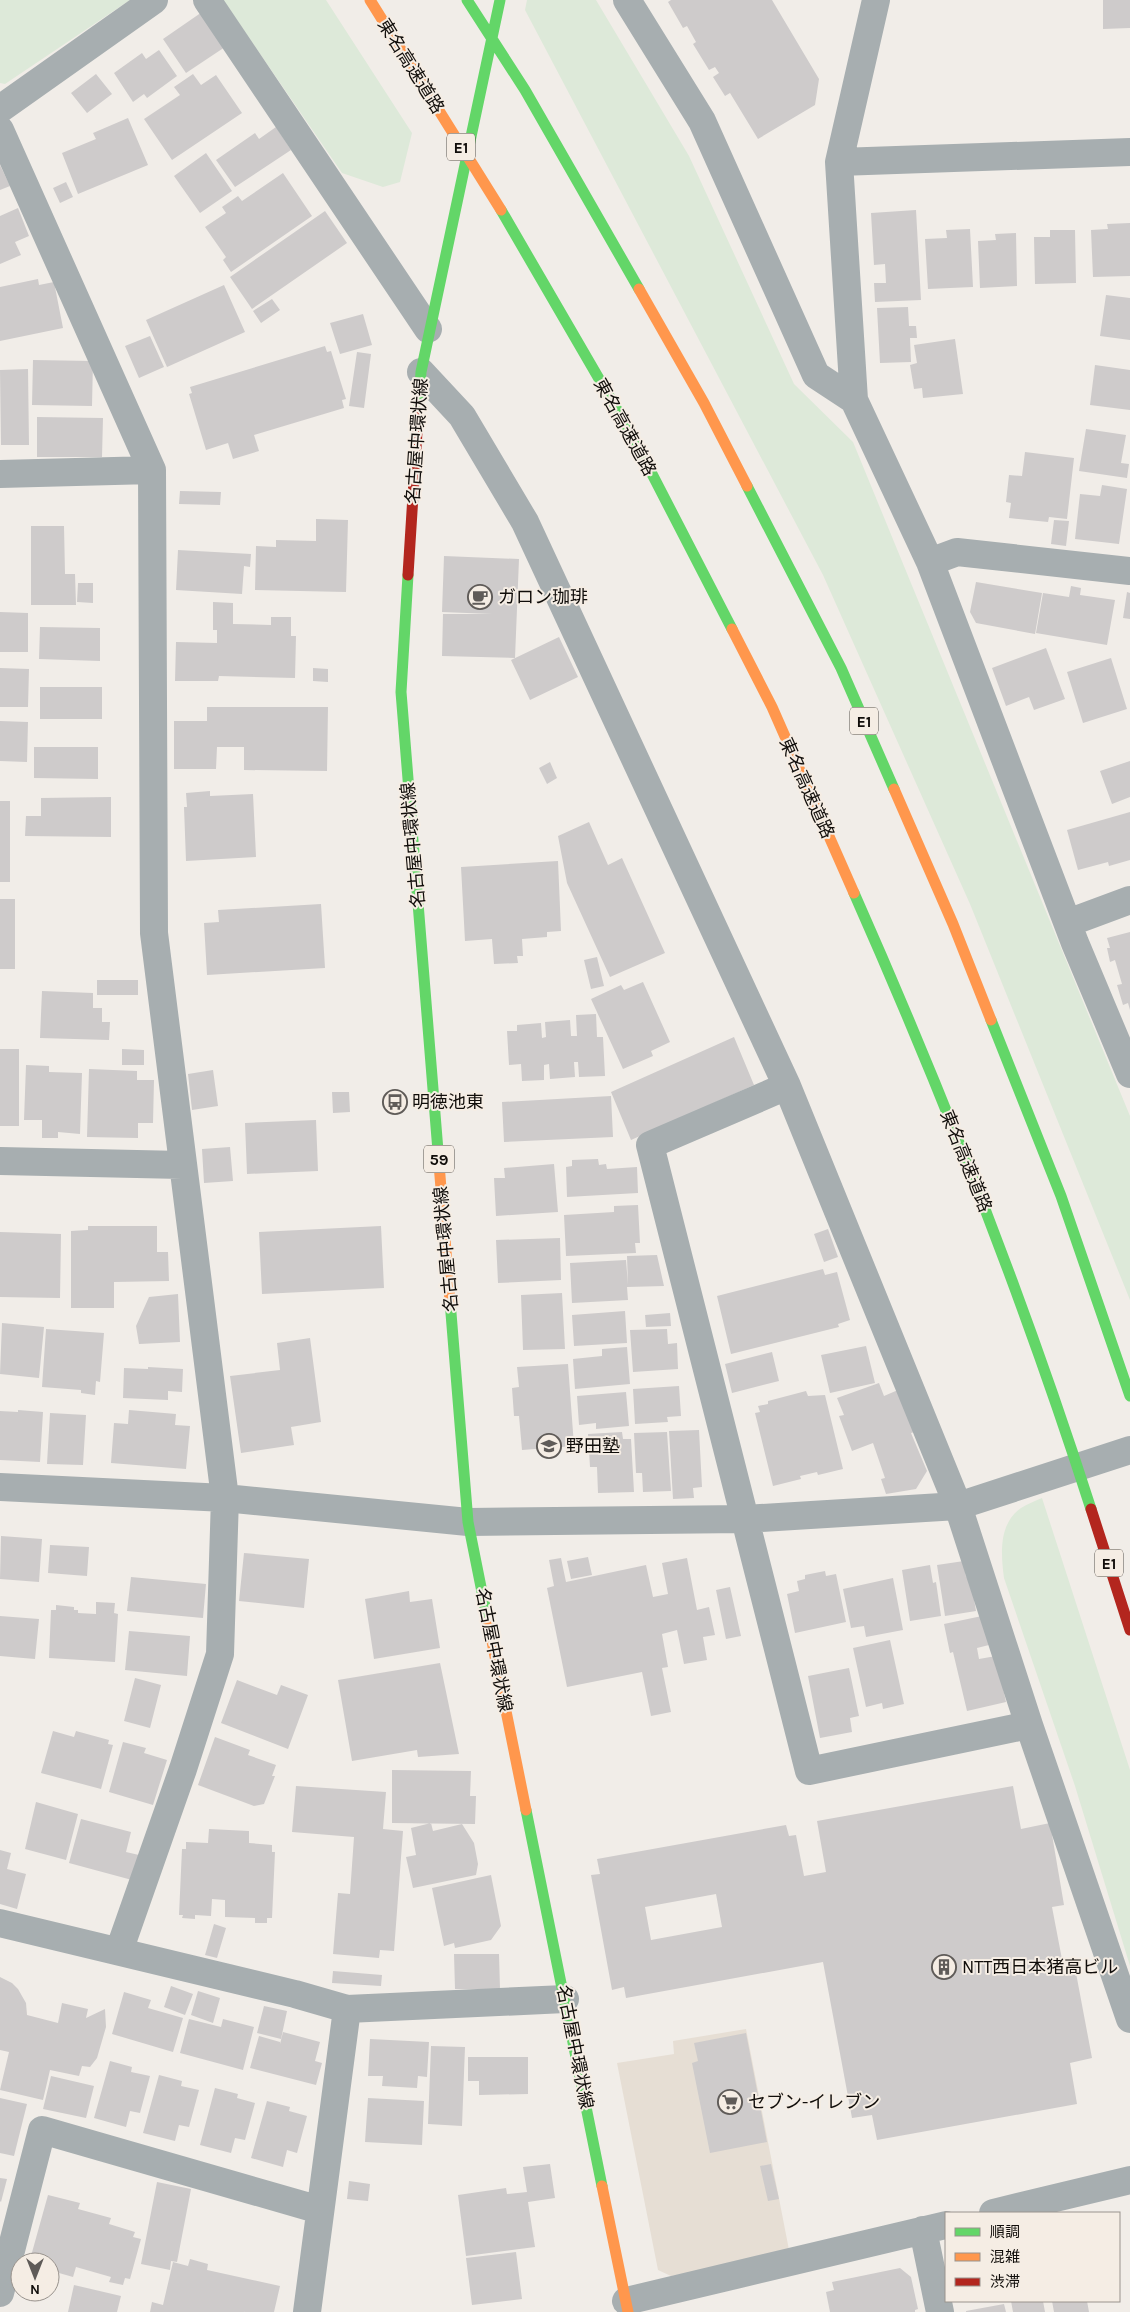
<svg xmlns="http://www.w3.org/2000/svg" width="1130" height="2312" viewBox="0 0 1130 2312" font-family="Karla,'Noto Sans JP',sans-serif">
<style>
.built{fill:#e6ded4}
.green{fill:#dde9d9}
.building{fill:#cecbcb;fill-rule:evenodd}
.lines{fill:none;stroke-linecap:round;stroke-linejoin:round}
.street{stroke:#a7aeb0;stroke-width:28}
.fast{stroke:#63d668;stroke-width:11}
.slow{stroke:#ff974d;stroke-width:11}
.jam{stroke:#b3261e;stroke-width:11}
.labels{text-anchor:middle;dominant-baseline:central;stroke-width:4;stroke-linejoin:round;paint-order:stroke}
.shield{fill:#f5ede4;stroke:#55504b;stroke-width:1}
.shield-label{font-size:16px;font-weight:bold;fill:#100d0a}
.street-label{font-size:18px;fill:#100d0a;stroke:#f5ede4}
.poi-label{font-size:18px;fill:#100d0a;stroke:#f5ede4;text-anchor:start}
</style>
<rect width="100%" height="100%" fill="#f1ede8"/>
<!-- built -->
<path class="built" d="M746,2029l44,226 -119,21 -13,-6 -41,-207 57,-9 -1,-13z"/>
<!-- green -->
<path class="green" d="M0,0h130l-125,84 -5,-1z
M223,0h103l86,133 -12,49 -17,5 -41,-14z
M527,0h69l93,156 105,228 59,58 277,674v184l-160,-396 -147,-329 -298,-565z
M1042,1498l88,272v196l-55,-180 -71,-208c-3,-23 -6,-54 17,-70 6,-4 14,-7 21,-10z"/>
<!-- building -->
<path class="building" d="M671,0h101l47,79 -4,26 -57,34 -28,-46 -5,3 -12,-19 6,-4 -4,-6 -6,3 -16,-26 3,-2 -9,-16 -4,2 -15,-26z
M1103,0h27v28l-27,1z
M205,10l23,35 -42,28 -23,-34z
M159,50l18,26 -30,22 -3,-4 -11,8 -19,-29 28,-20 4,6z
M96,74l16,20 -25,19 -16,-20z
M193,74l8,11 15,-10 26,38 -70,47 -28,-41 36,-24 -6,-8z
M128,118l20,47 -70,29 -16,-41 34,-14 -3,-6z
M276,127l15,23 -56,37 -19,-27 39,-27 4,6z
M206,153l26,38 -32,22 -26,-37z
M0,165l10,21 -10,4z
M283,173l29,43 -81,56 -8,-12 3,-3 -21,-30 21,-14 -4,-6 16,-11 4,5z
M66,182l7,15 -13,6 -7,-15z
M18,208l11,28 -14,6 6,13 -21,9v-48z
M916,210l5,90 -46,2 -1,-19h12l-1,-19 -11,1 -3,-52z
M325,211l22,32 -95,66 -22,-32z
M1130,223v53l-37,1 -2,-47 17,-1 -1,-5z
M970,229l3,58 -45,2 -3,-50 22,-1 -1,-8z
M1050,230h25l1,53 -41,1 -1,-47h16z
M1016,233l1,53 -37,2 -2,-47 18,-1 -1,-6z
M38,279l1,6 15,-3 9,46 -63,13v-54z
M224,285l21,47 -78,35 -21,-47z
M1106,295l24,3v42l-30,-4z
M272,299l8,11 -19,13 -8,-12z
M908,307l1,19h7l1,12h-7l1,24 -31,1 -3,-55z
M363,314l9,31 -32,9 -10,-31z
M150,336l14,31 -25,11 -14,-32z
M955,339l8,55 -40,4 -1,-10 -8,1 -4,-24 7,-2 -3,-18z
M325,346l2,6 4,-1 15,48 -4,1 2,8 -90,27 5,16 -26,8 -5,-16 -22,7 -17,-56 3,-1 -2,-6z
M357,352l14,2 -7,54 -15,-2z
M33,360l60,1 -1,45 -60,-1z
M1095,365l35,5v40l-40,-5z
M28,369l1,76h-28l-1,-75z
M37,417l66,1 -1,39h-65z
M1086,429l40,6 -5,28 8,1 -2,14 -48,-7z
M1025,452l49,6 -7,61 -18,-2 -1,5 -39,-4 2,-15 -5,-1 3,-27 13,1z
M1102,485l25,4 -8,55 -44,-5 5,-45 20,2z
M180,491l41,1 -1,13 -41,-1z
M316,519l32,1 -2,72 -91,-2 1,-44 20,1v-7l40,1z
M1054,520l15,1 -3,25 -15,-2z
M31,526h33l1,48h10l1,31h-45z
M178,550l73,4 -1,13 -6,-1 -2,28 -66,-4z
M444,556l75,3 -4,99 -73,-2 1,-42h49l-50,-2z
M976,582l66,11 -7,41 -59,-11 -6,-11z
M78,583h15v20l-16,-1z
M1071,586l10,2 -1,7 35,5 -8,45 -71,-12 7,-40 26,4z
M1127,592l3,1v26l-7,-1z
M213,602l20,1v21l38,1v-8h20v19h5l-1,42 -76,-2 -1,5h-43l1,-39 41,1v-13h-4z
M0,612l28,1v39h-28z
M40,627l60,1v33l-61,-2z
M559,637l19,40 -48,23 -19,-40z
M1046,648l19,51 -31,11 -5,-13 -23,9 -14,-38z
M1111,658l16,51 -44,14 -16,-51z
M0,668l29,1 -1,38h-28z
M313,668l15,1v13l-15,-1z
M40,687h62v32h-62z
M207,707h121l-1,64 -83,-1v-23h-27l-1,22h-42v-48h33z
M0,721l28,1 -1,40 -27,-1z
M34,747h64v32l-64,-1z
M1130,761v36l-18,7 -12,-33z
M550,762l7,16 -10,6 -8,-16z
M210,791v5l43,-2 3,63 -70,4 -2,-54h3l-1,-14z
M111,797v40l-86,-1 1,-20h15v-18z
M0,801h10v81h-10z
M1130,812v48l-21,6 -1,-4 -30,8 -11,-40z
M589,822l19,43 14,-7 43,95 -55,24 -43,-94 -9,-47z
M558,861l3,70 -14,1v5l-25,2 1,17h-6l1,7 -24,1 -2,-25 -27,2 -4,-74z
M0,899h15v70h-15z
M321,904l4,64 -118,7 -3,-52 15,-1 -1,-12z
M1130,932v78l-2,-7 -5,2 -6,-20 5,-1 -7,-24 -5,2 -3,-14h3l-3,-10z
M597,957l7,29 -13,3 -7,-29z
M97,980h41v15h-41z
M643,982l27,60 -19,9 2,5 -30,13 -32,-70 30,-14 3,5z
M42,991l51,2v15h9v14h8l-1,18 -69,-2z
M596,1014l1,23h6l2,39 -26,1 -1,-15h-4l1,15 -25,2 -1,-15 -5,1v15l-22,1 -1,-17 -12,1 -2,-34h10v-6l24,-2 1,15 4,-1 -1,-15 25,-2 1,16h6l-1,-21z
M734,1037l20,48 -123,55 -20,-48z
M0,1049h19v77h-19z
M122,1049l22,1v15h-22z
M26,1065l23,1v6l33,1 -2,61 -22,-2v6h-16v-18h-18z
M89,1069l48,2v9h17l-1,43h-15v15l-51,-1z
M213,1070l5,36 -26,4 -4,-36z
M332,1092h17l1,20 -17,1z
M611,1096l2,41 -109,5 -2,-40z
M316,1120l2,51 -71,3 -2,-51z
M230,1147l3,34 -29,2 -2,-34z
M598,1159l1,6 7,-1 1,5 30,-2 1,26 -71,4 -1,-30 6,-1v-6z
M554,1164l4,48 -62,4 -2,-38h11l-1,-10z
M638,1205l2,38h-5l1,10 -70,3 -2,-41 50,-3v-6z
M88,1226h69v26h11l1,29 -55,1v26h-43v-77l17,-1z
M381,1226l3,62 -122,6 -3,-62z
M828,1229l10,28 -14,5 -10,-28z
M0,1232l61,2 -1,64 -60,-1z
M560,1238l1,42 -63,3 -2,-43z
M657,1255l7,31 -37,1 1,13 -56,3 -2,-40 56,-3 2,25 -1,-29z
M823,1269l2,6 12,-3 13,48 -12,4 1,3 -108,27 -14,-58z
M562,1293l3,56 -42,1 -2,-55z
M178,1294l2,48 -41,2 -3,-18 13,-29z
M625,1311l2,32 -53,3 -2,-31z
M670,1313l1,13 -25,1 -1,-12z
M2,1323l42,4 -5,51 -39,-4z
M46,1329l58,4 -4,49 -4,-1 -1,14 -14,-2v-3l-39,-3z
M667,1329l1,15 9,-1 1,26 -45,3 -3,-42z
M310,1338l11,84 -30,5 3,18 -53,8 -11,-77 50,-6 -3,-27z
M866,1346l9,37 -45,10 -9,-38z
M627,1347l3,37 -55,5 -2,-30 29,-3v-7z
M772,1352l7,29 -47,12 -7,-29z
M568,1364l6,82 -52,4 -3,-34h-5l-2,-28 7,-1 -2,-20z
M148,1367l35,2 -1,23 -14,-1v9l-45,-2 1,-30 24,1z
M879,1383l5,13 14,-6 17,42 -4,1 16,38 -11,18 -30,5 -5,-15 4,-1 -12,-35 -21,8 -13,-35 5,-1 -7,-17z
M679,1386l2,30 -14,1 1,5 -33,2 -2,-35z
M806,1391l2,5 17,-1 18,74 -25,6 -1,-3 -17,4 1,3 -28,7 -18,-73 5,-1 -2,-6 10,-2v-3z
M626,1392l3,34 -33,3v-6l-17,2 -2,-29z
M18,1410l25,2 -3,50 -40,-2v-49l18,1z
M129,1410l47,4 -1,11 15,1 -4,43 -75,-6 3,-40 14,1z
M50,1413l36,2 -3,50 -36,-1z
M699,1430l3,57 -9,1 1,10 -21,1 -4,-68z
M622,1432l1,7h8l3,53 -36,1 -1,-26h-7l-2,-33z
M667,1432l4,59 -28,1 -1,-19h-6l-2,-40z
M1,1536l41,3 -3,43 -39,-3z
M50,1545l39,2 -2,29 -39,-3z
M244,1553l65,6 -5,49 -65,-7z
M588,1557l4,18 -21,4 -4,-18z
M561,1558l5,24 80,-17 7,32 15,-3 -6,-31 25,-5 10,52 12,-3 6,28 -12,2 4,23 -23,4 -7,-34 -15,4 6,33 -6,1 9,44 -20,4 -9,-44 -75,15 -20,-99 7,-2 -5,-26z
M964,1561l2,16 4,-1 6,35 -31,5 -8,-51z
M930,1565l3,18 3,-1 5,34 -31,5 -8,-51z
M825,1571l1,5 10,-2 10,48 -51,11 -8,-39 12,-3 -2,-10 8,-2v-4z
M131,1577l75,7 -3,34 -76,-7z
M893,1578l10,52 -37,7 -2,-11 -13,2 -8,-39z
M730,1587l11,49 -15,3 -10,-49z
M409,1591l1,11 22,-3 8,49 -66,11 -9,-60z
M96,1602l19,1 -1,10 4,1 -3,48 -66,-4 2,-48h5v-5l18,2v3h4v3l18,1z
M0,1616l39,3 -4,40 -35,-3z
M982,1616l7,29 -12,3 2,11 17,-3 10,46 -39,9 -14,-59 -3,1 -6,-29z
M129,1631l61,5 -3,40 -62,-6z
M890,1640l14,64 -21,5 -1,-6 -16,4 -13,-59z
M440,1663l19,91 -41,3 -1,-7 -65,11 -14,-81z
M849,1668l10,48 -9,2 2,14 -32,6 -12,-62z
M135,1678l26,7 -11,43 -26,-7z
M237,1680l40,15 4,-10 27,10 -20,54 -67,-26z
M53,1731l21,6 2,-6 33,9 -1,4 5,1 -12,44 -60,-16z
M215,1737l35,13 -2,5 28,10 -4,11h3l-11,28 -10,2 -56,-21z
M123,1742l23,6 -2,5 23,7 -14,45 -44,-13z
M392,1770l79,1 -1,25h6l-1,28 -83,-1z
M296,1786l90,6 -3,37 20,2 -9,120 -14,-1 -1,8 -46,-4 5,-61 12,1 4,-57 -62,-5z
M1013,1786l8,43 29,-6 14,82 -12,2 13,68 11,-2 16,85 -22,5 7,41 -200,36 -5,-25 -20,3 -29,-156 -197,36 -2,-11 -12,3 -21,-115 9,-1 -3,-15 189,-34 3,11 7,-1 8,41 22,-4 -9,-51zM716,1894l6,33 -71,13 -6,-33z
M36,1802l42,12 -12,46 -41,-11z
M81,1819l50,13 -5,20 13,3 -7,25 -63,-17z
M431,1823l2,8 29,-7 12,19 4,21 -2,11 -63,13 -7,-31 10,-2 -5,-27z
M209,1829l40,2v12l23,2v7h3l-3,66h-5v5h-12v-5l-30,-1v-17l-13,-1 -1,17 -16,-1v4l-13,-1 1,-3h-4l3,-66h4v-7l22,1z
M0,1850l11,3 -4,16 19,5 -9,35 -17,-5z
M491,1875l10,51 -10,14 -36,8 -1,-5 -10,3 -12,-58z
M214,1924l12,4 -9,30 -12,-3z
M454,1954h45l1,35h-45z
M333,1971l49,4 -1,11 -49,-3z
M0,1977l12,6 6,6 8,14 1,12 31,8 4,-20 26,6 -2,9 19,-9 1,18 -9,31 -7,9 -8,-1 -3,10 -29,-6 -7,30 -43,-10 9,-38 -9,-2z
M171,1986l22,8 -8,21 -21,-8z
M198,1991l22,7 -7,25 -22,-8z
M124,1992l27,8 -3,8 35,10 -10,34 -61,-18z
M264,2006l23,5 -6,28 -24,-6z
M189,2019l32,8 2,-8 31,8 -11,43 -63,-17z
M283,2032l37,10 -5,19 7,2 -6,22 -66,-17 9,-32 21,6v2z
M746,2033l21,109 -57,11 -18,-90 6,-2 -4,-18z
M370,2039l59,3 -2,35 -9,-1 -1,12 -35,-2 1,-10h-15z
M431,2046l34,1 -3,79 -34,-2z
M468,2057h60v37l-49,1v-14h-11z
M110,2061l22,6 -1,5 19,4 -10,37 -10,-2 -4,16 -32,-9z
M159,2075l23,6 -1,5 18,4 -10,37 -10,-2 -4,16 -32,-8z
M51,2076l43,10 -8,32 -43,-9z
M215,2088l23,6 -1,4 18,5 -10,37 -10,-2 -4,15 -31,-8z
M0,2098l27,6 -13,52 -14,-3z
M368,2098l56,3 -2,44 -57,-3z
M267,2101l23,6 -1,4 18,5 -10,37 -10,-3 -4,17 -32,-9z
M550,2164l5,34 -27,4 7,45 -69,9 -8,-61 48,-7 1,6 20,-2 -4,-25z
M771,2164l8,35 -11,2 -8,-35z
M0,2178l7,1 -6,23 -1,-1z
M349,2181l21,3 -2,17 -21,-2z
M157,2182l34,7 -14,73 -6,-1 -1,9 -29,-6z
M48,2195l32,8 -2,6 33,9 -2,6 26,8 -2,5 8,2 -11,40 -5,-1 -2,7 -14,-3 2,-5 -35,-10 -3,10 -21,-6 2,-8 -23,-7z
M516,2252l6,47 -50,6 -6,-47z
M190,2259l18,5 -1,6 73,16 -6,26h-30l2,-11 -2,11h-94l2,-10 11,3 10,-43 15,4z
M900,2268l11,9 7,32 -3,1v2h-85l-4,-20 8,-2 -2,-8z
M74,2285l47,11 -4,16h-49z
M1011,2301h32l2,11h-32z
M1052,2301h35l2,11h-35z
M1004,2304l2,8h-40v-1z"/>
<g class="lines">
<!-- street -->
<path class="street" d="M207,0l221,329
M627,0l75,121 114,254 38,25
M876,0l-37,162 15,238 76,162 145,381 55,131
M0,109l154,-109
M0,130l152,340 2,463 71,565 -5,156 -37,115 -64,182
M839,162l291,-10
M421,372l41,44 63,106 262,564 171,420 71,219 101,294
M0,474l152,-4
M930,562l27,-10 173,19
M1068,923l62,-23
M787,1086l-137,59 159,626 220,-46
M0,1161l182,4
M0,1487l225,11 243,24 276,-3 214,-13 172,-56
M0,1923l295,71 52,15 218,-10
M993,2213l137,-33
M923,2230l17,82
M0,2293l42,-163 278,80
M626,2301l320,-76
M307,2312l40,-303"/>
<!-- fast -->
<path class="fast" d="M467,0l58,90 114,199
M501,210l133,229 98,190
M418,416l3,-44 79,-372
M747,486l94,182 53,121
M408,575l-7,117 37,459
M854,893c89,201 170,407 237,616
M991,1020l70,176 69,200
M450,1301l18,221 20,100
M526,1810l76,376"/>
<!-- slow -->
<path class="slow" d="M370,0l131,210
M639,289l65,114 43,83
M732,629l40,78 82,186
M894,789l59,135 38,96
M438,1151l12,150
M488,1622l38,188
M602,2186l26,126"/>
<!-- jam -->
<path class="jam" d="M408,575l10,-159
M1091,1509l39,121"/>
</g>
<!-- icons -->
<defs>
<symbol id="cafe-ring" viewBox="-11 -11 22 22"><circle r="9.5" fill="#f5ede4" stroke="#5f5b58" stroke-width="1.5"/><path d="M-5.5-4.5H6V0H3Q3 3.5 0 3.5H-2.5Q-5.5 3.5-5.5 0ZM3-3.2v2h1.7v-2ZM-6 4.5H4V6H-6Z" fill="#5f5b58"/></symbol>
<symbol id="bus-ring" viewBox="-11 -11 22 22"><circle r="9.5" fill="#f5ede4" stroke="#5f5b58" stroke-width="1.5"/><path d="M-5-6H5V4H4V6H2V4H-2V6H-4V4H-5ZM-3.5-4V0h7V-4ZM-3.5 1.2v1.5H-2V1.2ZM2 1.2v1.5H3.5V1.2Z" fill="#5f5b58"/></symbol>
<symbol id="school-ring" viewBox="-11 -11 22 22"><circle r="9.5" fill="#f5ede4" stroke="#5f5b58" stroke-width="1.5"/><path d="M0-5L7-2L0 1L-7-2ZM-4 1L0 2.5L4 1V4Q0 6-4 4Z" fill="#5f5b58"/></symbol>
<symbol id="building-ring" viewBox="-11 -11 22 22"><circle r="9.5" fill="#f5ede4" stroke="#5f5b58" stroke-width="1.5"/><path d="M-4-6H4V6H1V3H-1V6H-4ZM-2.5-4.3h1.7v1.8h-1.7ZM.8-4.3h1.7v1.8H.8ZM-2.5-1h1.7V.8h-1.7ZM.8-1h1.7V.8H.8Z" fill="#5f5b58"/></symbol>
<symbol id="supermarket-ring" viewBox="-11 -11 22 22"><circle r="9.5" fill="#f5ede4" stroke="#5f5b58" stroke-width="1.5"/><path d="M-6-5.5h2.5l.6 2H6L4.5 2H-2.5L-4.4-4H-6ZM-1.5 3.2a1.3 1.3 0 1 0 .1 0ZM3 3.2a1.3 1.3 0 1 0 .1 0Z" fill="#5f5b58"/></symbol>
</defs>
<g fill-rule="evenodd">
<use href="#cafe-ring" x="466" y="583" width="28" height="28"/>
<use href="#bus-ring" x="381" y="1088" width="28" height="28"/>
<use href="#school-ring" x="535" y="1432" width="28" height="28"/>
<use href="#building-ring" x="930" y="1953" width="28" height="28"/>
<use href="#supermarket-ring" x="716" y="2088" width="28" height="28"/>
</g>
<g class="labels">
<!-- shield labels -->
<g class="shield">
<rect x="447" y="133.5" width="28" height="27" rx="4"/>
<rect x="850" y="707.5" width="28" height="27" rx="4"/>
<rect x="424" y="1145.5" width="30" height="27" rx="4"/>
<rect x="1095" y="1549.5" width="28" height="27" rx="4"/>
</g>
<g class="shield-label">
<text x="461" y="147">E1</text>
<text x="864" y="721">E1</text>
<text x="439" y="1159">59</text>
<text x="1109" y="1563">E1</text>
</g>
<!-- street labels -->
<g class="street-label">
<text transform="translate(411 66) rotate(58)">東名高速道路</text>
<text transform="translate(625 427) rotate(61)">東名高速道路</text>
<text transform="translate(417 441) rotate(-86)">名古屋中環状線</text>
<text transform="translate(807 788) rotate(66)">東名高速道路</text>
<text transform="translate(413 845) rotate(-95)">名古屋中環状線</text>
<text transform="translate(966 1161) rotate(68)">東名高速道路</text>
<text transform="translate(446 1249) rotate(-95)">名古屋中環状線</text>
<text transform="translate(494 1650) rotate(79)">名古屋中環状線</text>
<text transform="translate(575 2047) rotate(79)">名古屋中環状線</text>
</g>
<!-- poi labels -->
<g class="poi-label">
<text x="498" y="597">ガロン珈琲</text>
<text x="412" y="1102">明徳池東</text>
<text x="566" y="1446">野田塾</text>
<text x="962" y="1967">NTT西日本猪高ビル</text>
<text x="748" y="2102">セブン-イレブン</text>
</g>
</g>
<!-- legend -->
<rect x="945" y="2212" width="175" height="90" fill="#f5ede4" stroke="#99938d"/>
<rect x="955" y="2228" width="25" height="8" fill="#63d668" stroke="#99938d"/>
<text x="990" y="2237" font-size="15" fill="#100d0a">順調</text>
<rect x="955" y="2253" width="25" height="8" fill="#ff974d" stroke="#99938d"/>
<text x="990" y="2262" font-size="15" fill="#100d0a">混雑</text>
<rect x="955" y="2278" width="25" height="8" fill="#b3261e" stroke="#99938d"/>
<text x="990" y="2287" font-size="15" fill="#100d0a">渋滞</text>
<!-- north arrow -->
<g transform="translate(35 2277) rotate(180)"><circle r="24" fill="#f5ede4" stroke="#99938d"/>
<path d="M0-4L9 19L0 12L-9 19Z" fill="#5f5b58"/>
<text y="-8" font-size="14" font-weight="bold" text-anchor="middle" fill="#100d0a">N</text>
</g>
</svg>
